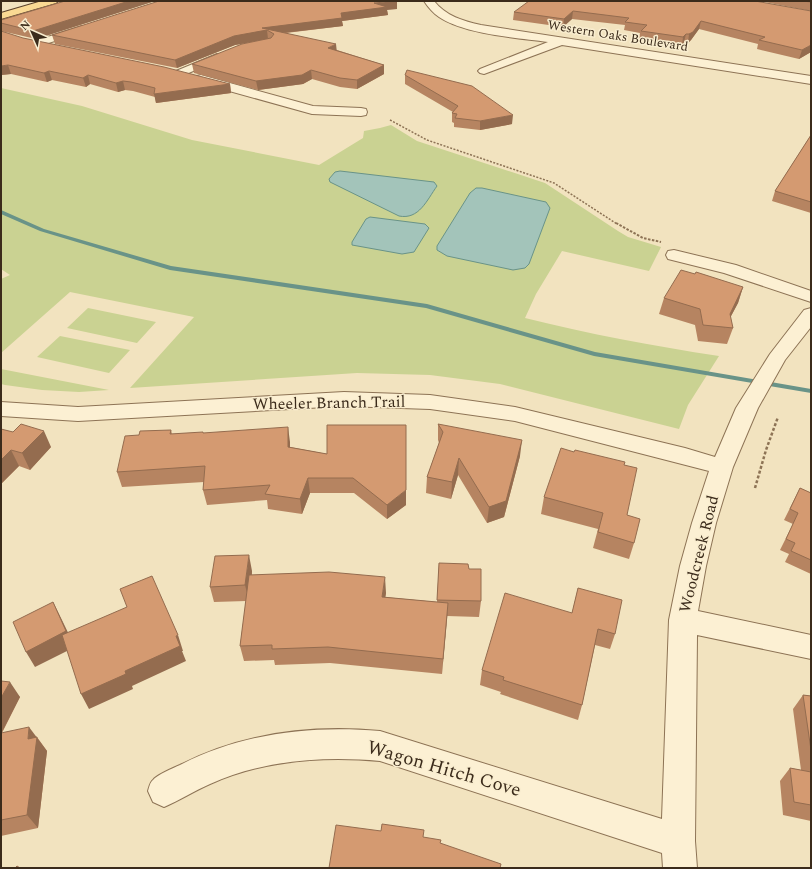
<svg xmlns="http://www.w3.org/2000/svg" width="812" height="869" viewBox="0 0 812 869" font-family="Spectral,serif">
<style>
.green{fill:#cad292}
.water{fill:#a3c4ba;stroke:#699388}
.lines{fill:none;stroke-linecap:round;stroke-linejoin:round}
.stream{fill:#699388;fill-rule:evenodd}
.minor-casing{stroke:#8d7355;stroke-width:2}
.major-casing{stroke:#5a402a;stroke-width:2}
.path-far2{stroke:#8d7355;stroke-width:1.5;stroke-dasharray:2 1.5;stroke-linecap:butt}
.path-far1{stroke:#8d7355;stroke-width:2;stroke-dasharray:2.5 1.5;stroke-linecap:butt}
.path{stroke:#8d7355;stroke-width:2.5;stroke-dasharray:3 2;stroke-linecap:butt}
.minor{fill:#fcf0d3;fill-rule:evenodd}
.major{fill:#fad993;fill-rule:evenodd}
.wall{fill:#b68461}
.shaded-wall{fill:#946c4f}
.building{fill:#d49a71;stroke:#946c4f}
.labels{text-anchor:middle;dominant-baseline:central;stroke-width:3;stroke-linejoin:round;paint-order:stroke}
.far-street-label{font-size:13px;fill:#3b2b1b;stroke:#f9edcf}
.street-label{font-size:16px;fill:#3b2b1b;stroke:#f9edcf}
.near-street-label{font-size:19px;fill:#3b2b1b;stroke:#f9edcf}
</style>
<rect width="100%" height="100%" fill="#f2e3bf"/>
<!-- green -->
<path class="green" d="M1,88l81,18 110,34 127,25 44,-27 1,-7 16,-3 11,-3 26,16 128,42 73,48 10,6 33,10 -12,24 -87,-20 -26,43 -11,24c64,16 128,28 194,38l-31,49 -9,24 -179,-45 -70,-9 -73,-2 -227,15 64,-71 -124,-25 -69,61v-74l9,-4 -9,-6z
M88,308l68,14 -19,21 -70,-15z
M60,336l70,14 -21,23 -72,-16z
M1,369l108,21 -30,2 -37,-2 -37,-5 -4,-1z"/>
<!-- water -->
<path class="water" d="M340,171l94,11 3,4c-10,14 -18,34 -38,30l-69,-34 -1,-3 6,-7z
M476,188h6l64,14 4,6 -21,56 -4,4 -12,2 -66,-14 -10,-6v-4l33,-53z
M370,217l55,7 4,4 -15,24 -12,2 -50,-9v-3l14,-23z"/>
<g class="lines">
<!-- stream -->
<path class="stream" d="M1,210l43,19 127,37 256,38 168,48 216,37v4l-217,-37 -168,-48 -256,-38 -130,-39 -39,-17z"/>
<defs>
<path id="minor" d="M424,1h10c12,15 29,20 47,24l330,51v8l-249,-39 -78,29 -4,-1 -2,-2 2,-2 68,-27c-31,-4 -84,-8 -109,-25 -6,-4 -11,-10 -15,-16z
M82,26l4,1 1,2 -1,2 -50,16 -5,-3 1,-2z
M217,54l6,3 -2,2 -37,16h-8l-2,-2 2,-2z
M201,75l112,31 48,2 5,1 1,3 -1,3 -5,1 -49,-2 -115,-32 -2,-3 2,-3z
M674,250l62,15 75,26v11l-87,-29 -56,-14 -2,-4 2,-4z
M811,308v19l-26,33 -27,48 -25,59 -17,56 -10,43 -8,45 113,24v24l-114,-24 -2,206 2,27h-34l-1,-15 -282,-92c-57,-5 -117,-1 -170,23 -16,7 -30,16 -46,23l-11,-5 -5,-11c1,-3 2,-9 5,-11 4,-5 20,-12 27,-15 62,-32 132,-40 200,-34l282,88 7,-199 11,-54 12,-43 17,-52 -194,-50 -85,-12 -86,-3 -266,15 -77,-5v-14l77,5 266,-15 86,3 85,12 170,41 30,9 21,-49 34,-54 34,-44z"/>
<path id="major" d="M42,1h16l-2,2 -55,16v-6z"/>
</defs>
<!-- minor casing -->
<use href="#minor" class="minor-casing"/>
<!-- major casing -->
<use href="#major" class="major-casing"/>
<!-- path-far2 -->
<path class="path-far2" d="M390,120l37,20 127,43 63,41"/>
<!-- path-far1 -->
<path class="path-far1" d="M616,223l27,15 18,4"/>
<!-- path -->
<path class="path" d="M755,488l11,-38 12,-33"/>
<!-- minor -->
<use href="#minor" class="minor"/>
<!-- major -->
<use href="#major" class="major"/>
</g>
<!-- wall -->
<path class="wall" d="M65,1h90l-119,38 -35,-8v-11z
M755,1l56,51 -12,7 -42,-10 1,-5 -59,-15 -8,11 -3,3 -4,-1 -2,4 -43,-7 1,-6 -16,-3 1,-5 -53,-6 -9,8 -50,-7 1,-8z
M759,1h52v10z
M397,9l-10,1 1,5 -46,6 1,5 -57,7 51,17 47,15v9l-27,15 -17,-2 -28,-8 -9,5 -45,6 -64,-17 -2,-9 76,-25 -33,6 -58,23 -122,-24 -3,-9z
M23,38l207,46 1,9 -75,10 -1,-6 -22,-6 -8,-1 -7,2 -28,-8 -4,3 -34,-7 -5,2 -36,-8 -10,1z
M405,75l107,49 -32,6 -26,-3v-4l-2,-1v-9l1,-1 -48,-28z
M811,135v78l-39,-12 3,-10z
M743,287l-5,16 -8,15 3,10 -6,16 -29,-3 -3,-16 -36,-11 5,-16z
M438,424l82,32 -16,61 -17,6 -29,-48 -7,24 -25,-6 1,-16 12,-34 -1,-3z
M1,429l50,18 -21,23 -11,-4 -18,18z
M171,430l1,4 31,-1 87,9v5l37,7 79,51 -19,14 -33,-26h-44l-8,21 -34,-5 -1,-9 -60,5 -4,-15 1,-8 -82,5 -5,-15 22,-37z
M624,465l3,50 7,28 -5,16 -36,-11 5,-19 -57,-15 3,-17z
M800,488l11,5v81l-26,-12 4,-8 -9,-4 13,-26 -9,-4z
M439,563l30,6 12,32 -2,16 -32,-1 -5,58 -112,-11 -55,2 -1,-5 -30,1 -4,-15 6,-45 -32,1 -4,-15 42,-16v4l134,18 -1,4 52,5z
M578,588l37,46 -5,15 -15,-4 -13,60 -4,15 -78,-26 1,-2 -21,-7 2,-15 90,-57z
M1,681l19,16 -18,36 35,4 10,14 -9,77 -37,8z
M803,695l8,1v125l-28,-6 -3,-34 10,-13 11,2 -8,-61z"/>
<!-- shaded-wall -->
<path class="shaded-wall" d="M129,1h26l-119,38 -3,-8z
M397,1v8l-10,1 1,5 -46,6 1,5 -69,8 -7,-4 1,9 -33,6 -58,23 -2,-8 59,-24 28,-8 79,-15 33,-10z
M573,11l-1,8 -9,8 1,-8z
M701,21l-2,8 -8,11 -3,3 1,-9z
M686,34l-2,8 -2,4 1,-9z
M336,44l1,9 -9,-5z
M811,45v7l-12,7 3,-9z
M8,65l3,9 -10,1v-9z
M384,65v9l-27,15v-9z
M311,70l1,9 -9,5 -45,6 -2,-9z
M49,71l3,9 -5,2 -3,-9z
M88,75l2,9 -4,3 -3,-9z
M123,81l2,9 -7,2 -2,-9z
M230,84l1,9 -75,10 -2,-9z
M513,115l-1,9 -32,6v-9z
M743,287l-5,16 -14,26 6,-15z
M288,427l2,15v20l-2,-15z
M44,431l7,16 -21,23 -8,-17z
M522,440l-2,16 -16,61 -17,6 2,-16z
M11,450l8,16 -18,18v-24z
M459,458l-1,17 -7,24 1,-17z
M308,478l2,15 -8,21 -2,-15z
M406,490v15l-19,14v-14z
M249,555l3,16 -3,30 -4,-16z
M385,577l1,16 -3,20 -1,-16z
M53,602l8,16 14,29 -40,20 -9,-15z
M448,603l-1,16 -5,55 1,-15z
M178,635l5,16h-1l4,10 -54,25 1,3 -44,20 -8,-15 44,-23z
M10,682l10,15 -19,37v-36z
M29,727l18,24 -9,77 -11,-13 1,-76z"/>
<!-- building -->
<path class="building" d="M65,1h64l-96,30 -32,-8v-3z
M159,1h237l-22,2 13,4 -46,6 1,5 -80,10 74,16 -8,4 56,17 -27,15 -17,-2 -29,-8 -9,5 -46,6 -64,-17 50,-20 29,-6 3,-4 -7,-4 -33,6 -59,24 -123,-25z
M529,1h226l56,10v34l-9,5 -43,-10 6,-3 -64,-16 -8,11 -4,2h-3l-3,3 -42,-6 6,-6 -22,-3 4,-4 -56,-7 -9,8 -50,-7z
M803,1h8v1z
M1,31l22,7 141,29 66,17 -76,10 1,-6 -24,-6 -8,-1 -7,2 -28,-8 -5,3 -34,-7 -5,2 -36,-8 -7,1z
M407,70l65,16 41,29 -33,6 -25,-3 2,-4 -5,-1 6,-7 -53,-31z
M811,135v67l-36,-11z
M681,270l14,4 1,-2 47,15 -13,27 3,14 -30,-3 -3,-16 -36,-11z
M21,424l23,7 -22,22 -11,-3 -10,10v-31l12,3z
M438,424l84,16 -16,61 -17,6 -30,-49 -7,24 -25,-5 16,-45z
M327,425h79v65l-19,15 -34,-27h-45l-8,21 -35,-5 5,-9 -67,5 2,-24 -88,6 8,-36 14,-1 1,-4 31,-1 -1,4 33,-2v1l85,-6v20l39,7z
M561,448l13,4 1,-2 50,12 -1,3 13,3 -10,47 13,4 -6,24 -36,-11 5,-19 -59,-16z
M800,488l11,5v67l-20,-9 4,-8 -9,-4 12,-26 -8,-4z
M249,555l-4,30 -35,2 5,-31z
M439,563l29,1 1,5h12v32l-44,-1z
M329,572l56,5 -3,20 66,6 -5,56 -115,-12 -56,2v-4l-32,1 9,-71z
M152,576l26,59 -2,1 4,10 -55,25 1,3 -45,20 -19,-59 65,-28 -7,-18z
M578,588l44,12 -7,34 -17,-5 -16,76 -79,-25 1,-3 -22,-7 23,-77 67,20z
M53,602l13,29 -40,21 -13,-30z
M1,681l9,1 -9,16z
M803,695l8,1v54z
M29,727l-1,12 9,-2 -10,78 -26,5v-87z
M790,768l21,4v33l-17,-3z
M382,824l42,6 -1,7 18,3 -1,3 61,21 -1,4h-171l7,-43 45,6z
M17,866l3,2h-5z"/>
<g class="labels">
<!-- far-street labels -->
<g class="far-street-label">
<text transform="translate(618 36) rotate(9)">Western Oaks Boulevard</text>
</g>
<!-- street labels -->
<g class="street-label">
<text transform="translate(329 403) rotate(-1)">Wheeler Branch Trail</text>
<text transform="translate(699 554) rotate(-76)">Woodcreek Road</text>
</g>
<!-- near-street labels -->
<g class="near-street-label">
<text transform="translate(444 769) rotate(16)">Wagon Hitch Cove</text>
</g>
</g>
<!-- border -->
<rect width="812" height="869" fill="none" stroke="#3b2b1b" stroke-width="4"/>
<!-- north arrow -->
<g transform="translate(32 32) rotate(315)" stroke="#f9edcf" stroke-width="3" paint-order="stroke">
<path d="M0-3L7 15L0 10L-7 15Z" fill="#3b2b1b"/>
<text y="-6" font-size="11" font-weight="bold" text-anchor="middle" fill="#3b2b1b">N</text>
</g>
</svg>
